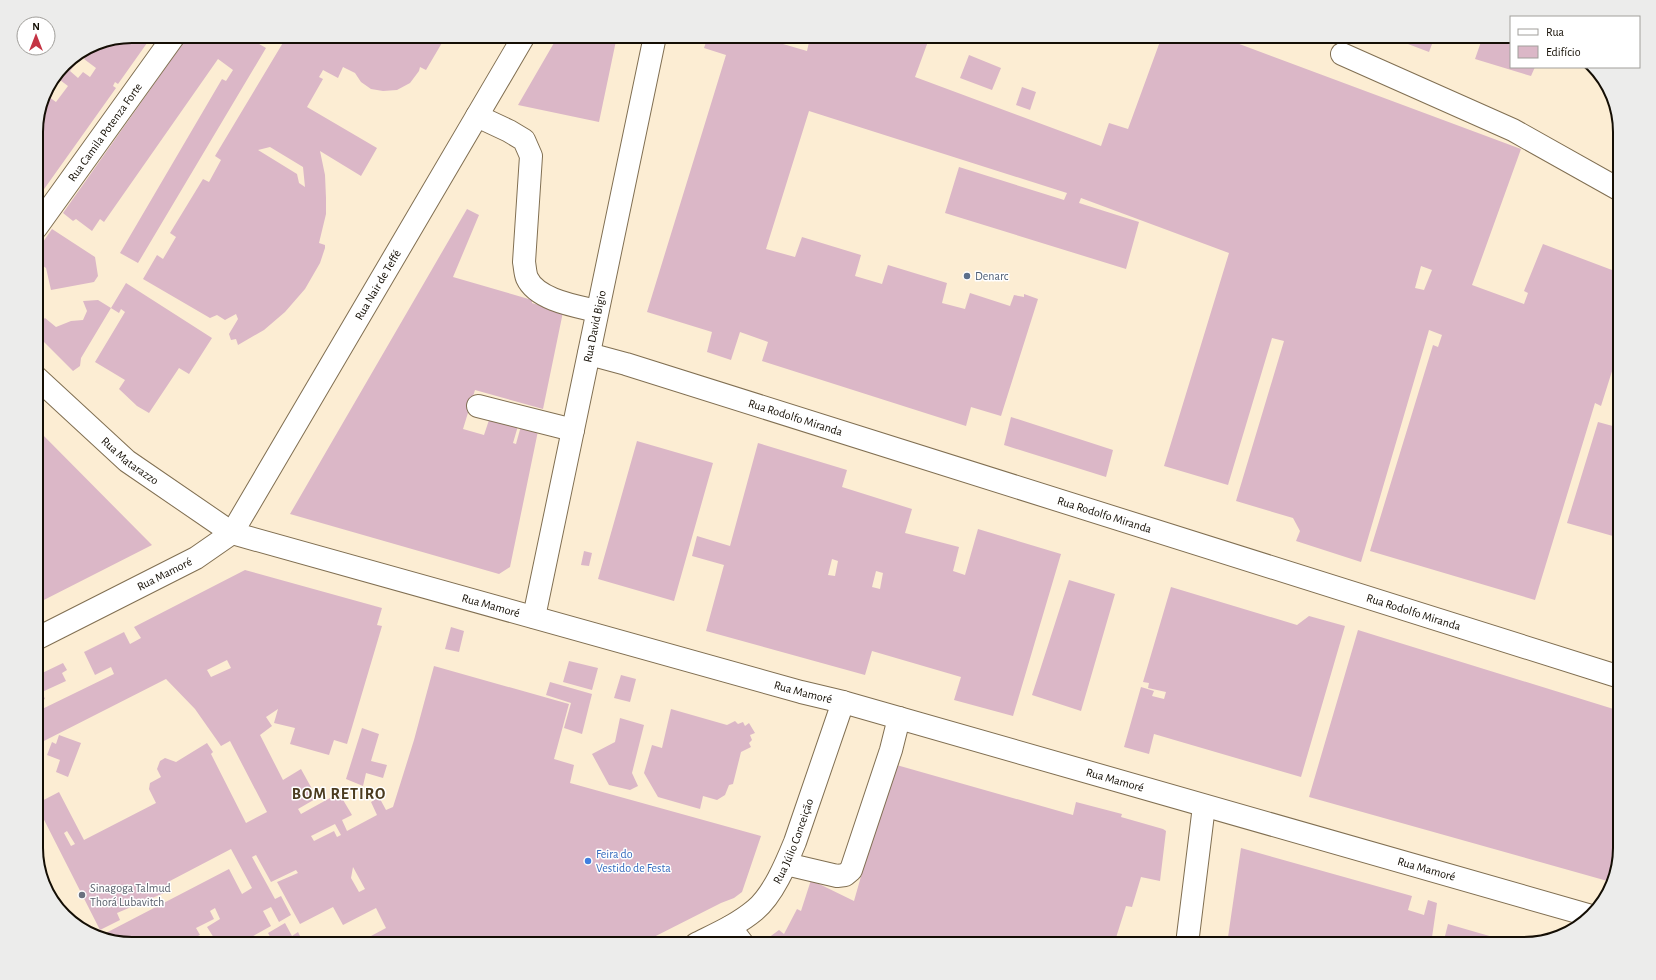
<svg xmlns="http://www.w3.org/2000/svg" width="1656" height="980" viewBox="0 0 1656 980" font-family="'Alegreya Sans',sans-serif">
<style>
.building{fill:#dbb7c7;fill-rule:evenodd}
.lines{fill:none;stroke-linecap:round;stroke-linejoin:round}
.minor-casing{stroke:#806f52;stroke-width:24}
.minor{stroke:#fff;stroke-width:22}
.service-dot{fill:#5c6f8a;stroke:#fff;stroke-width:1.5}
.shop-dot{fill:#3f7fe0;stroke:#fff;stroke-width:1.5}
.worship-dot{fill:#6b7280;stroke:#fff;stroke-width:1.5}
.labels{text-anchor:middle;dominant-baseline:central;stroke-width:3;stroke-linejoin:round;paint-order:stroke}
.street-label{font-size:12px;fill:#140e04;stroke:#fff}
.service-label{font-size:12px;fill:#4e5e75;stroke:#fff;text-anchor:start}
.shop-label{font-size:12px;fill:#366cbe;stroke:#fff;text-anchor:start}
.worship-label{font-size:12px;fill:#5b616d;stroke:#fff;text-anchor:start}
.district-label{font-size:16px;font-weight:bold;letter-spacing:1px;fill:#4a3b1f;stroke:#fff}
.rim{fill:none;stroke:#140e04;stroke-width:2}
</style>
<rect width="100%" height="100%" fill="#fcedd3"/>
<!-- building -->
<path class="building" d="M132,36h20l-34,48 -3,-2 -2,4 3,2 -74,104 -6,-4v-59l3,-4 -2,-2 6,-25 3,-3 10,7 12,-16 -12,-9 8,-13 32,-21zM87,51l2,1 -5,7 12,9 -6,9 -7,-5 -5,6 -8,-7 8,-10 1,1z
M188,36h68l-2,5 12,7 -128,215 -18,-10 102,-174 4,2 7,-11 -15,-11 -114,163 -4,-3 -8,12 -16,-12 -3,2 -10,-8z
M287,36h159l-20,34 -6,-3 -1,4 -9,12 -13,7 -14,1 -12,-2 -10,-7 -6,-9 -12,-6 -5,11 -15,-8 -4,7 4,2 -16,28 70,41 -16,28 -41,-25 5,24 1,23v16l-7,29 6,2v3l-5,15 -15,26 -20,23 -21,18 -26,15 -2,-6 -5,1 -2,-6 9,-15 -2,-5 -11,6 -8,-5 -7,3 -67,-39 14,-24 6,4 13,-22 -6,-4 33,-54 6,3 12,-22 -6,-4zM270,147l33,20 2,20 -6,-4 -2,-9 -39,-24z
M558,36h59l-18,86 -81,-17z
M708,36h70l6,2 -1,6 24,7 3,-13 -5,-2h125l-15,41 186,69 8,-23 19,6 34,-93h56l303,113 -49,136 52,19 4,-11 -4,-2 19,-47 77,29v73l-19,60 -6,-3 -60,197 -165,-49 63,-206 5,2 4,-12 -13,-5 -68,232 -65,-21 4,-10 -7,-13 -57,-17 48,-160 -12,-3 -44,147 -64,-19 65,-213 -148,-55 -2,5 60,19 -13,47 -181,-56 14,-46 105,33 3,-7 -258,-82 -43,138 29,8 7,-20 59,18 -6,21 27,8 6,-19 59,18 -5,20 23,6 5,-16 40,13 4,-11 10,2v-3l14,5 -37,117 -30,-9 -5,19 -204,-65 6,-19 -28,-10 -9,28 -24,-8 5,-20 -65,-20 79,-257 -22,-7zM1421,266l11,4 -8,20 -9,-2z
M1387,36h48l-6,16z
M1483,36h28v31h24l-4,9 -56,-17z
M969,55l32,13 -9,22 -32,-12z
M1022,87l14,5 -6,18 -14,-5z
M36,194l7,5 -7,9z
M467,209l12,6 -26,62 79,23v3l31,9 -20,97 -68,-19 -12,39 21,6 6,-18 28,9 -5,17 3,1 5,-18 17,5 -28,136 -11,7 -209,-60z
M52,229l43,28 3,19 -4,6 -43,8 -5,-22 -10,-7v-9z
M126,283l86,55 -23,36 -10,-6 -30,45 -12,-7 -18,-17 6,-9 -30,-18 30,-50 -4,-3 -2,4 -8,-5 -30,50 -1,8 -7,5 -37,-37v-8l9,-8 11,9 15,-6 12,-1 4,-9 -4,-10 15,-1 13,8z
M1011,417l102,33 -7,27 -102,-32z
M1598,422l22,6v110l-53,-15z
M36,428l116,117 -116,59z
M637,441l76,22 -39,138 -76,-22z
M758,443l89,27 -5,17 70,22 -7,24 54,14 -6,24 12,4 13,-46 83,25 -48,162 -59,-16 7,-23 -89,-26 -7,24 -159,-44 18,-66 -32,-9 5,-20 33,10zM832,559l6,2 -3,15 -7,-1zM876,571l7,2 -3,16 -8,-2z
M584,551l8,2 -3,13 -8,-1z
M245,570l137,38 -5,17 5,1 -35,118 -13,-4 -5,15 -39,-11 5,-16 -21,-5 4,-14 -12,8 6,9 -12,9 23,45 18,-11 16,29 -19,11 3,5 38,-21 13,22 -10,5 5,11 30,-16 -6,-13 8,-5 7,13 7,-3 21,-67 20,-74 135,38 -15,55 20,6 -4,18 191,53 -19,56 -8,6 -13,5 -81,41h-284l30,-16 -10,-20 -33,17 -10,-18 -33,17 -23,-42 21,-9 -2,-3 -25,12 -15,-27 -4,2 23,42 6,-3 10,19 -12,7 -8,-15 -8,4 8,15 -25,14 -3,2 1,2h-42l12,-6 -7,-11 13,-8 -5,-11 -5,3 4,8 -18,9 4,7 -19,9h-49l-29,-8 -1,-1 127,-66 13,25 10,-6 -21,-39 -63,33 3,8 -54,23 3,7 -20,10 -64,-126 23,-12 25,48 72,-37 -7,-14 1,-6 11,-6 -4,-8 3,-8 5,-3 11,4 31,-19 6,9 -2,2 35,69 21,-11 -37,-71 -9,5 -26,-37 -29,-30 -130,66v-33l78,-38 -3,-7 -16,8 -11,-23 40,-20 6,12 11,-6 -7,-11zM227,660l4,8 -20,9 -4,-7zM335,824l6,11 -4,2 -3,-6 -20,10 -3,-5zM67,831l8,13 -4,2 -7,-13zM353,867l12,22 -6,3 -8,-14z
M1069,580l46,14 -34,117 -49,-16z
M1171,587l126,38 12,-9 36,10 -44,151 -147,-43 -5,20 -25,-7 17,-60 13,4 -2,5 12,3 2,-7 -18,-4 1,-5 -6,-1z
M451,627l13,4 -5,21 -14,-3z
M1358,630l262,81v137l-9,34 -302,-85z
M569,661l29,7 -6,22 -29,-8z
M63,663l4,7 -5,3 4,8 -24,11 3,7 -9,4v-27z
M621,675l15,4 -6,23 -16,-4z
M550,682l42,12 -10,40 -18,-6 7,-25 -25,-8z
M671,709l56,16 8,-4 3,3 5,-2 2,4 4,-3 6,10 -5,2 2,5 -3,3 2,4 -10,5 -8,32 -4,1 -4,10 -8,5 -14,-4 -3,13 -42,-12 -14,-24 8,-28 10,3z
M620,718l24,7 -12,48 6,13 -8,4 -21,-5 -17,-31 23,-12z
M362,728l17,6 -8,27 16,4 -4,13 -17,-5 -3,13 -17,-7z
M59,735l22,8 -13,34 -12,-5 4,-12 -13,-5 5,-13 4,2z
M893,764l180,51 3,-13 46,12 -1,3 42,12 3,2 -6,50 -19,-4 -9,30 -6,-1 -12,38h-354l19,-14 5,4 13,-25 4,2 10,-31 43,21z
M1241,848l171,48 -4,14 16,5 4,-15 9,3 -6,41h-204z
M285,923l7,13 6,-4 6,12h-30l-6,-11z
M1448,924l69,20h-74z"/>
<g class="lines">
<defs>
<g id="minor">
<path d="M1342,54l171,76 107,60"/>
<path d="M477,116l32,15 15,9 7,16 -7,106c1,5 1,11 3,16 10,22 49,28 70,33"/>
<path id="s1" d="M36,228l138,-192"/>
<path id="s2" d="M589,354l37,10 994,313"/>
<path id="s3" d="M36,377l91,84 105,72 569,159 42,10 745,213"/>
<path d="M478,406l95,24"/>
<path id="s4" d="M534,617l121,-581"/>
<path id="s5" d="M36,639l160,-81 36,-25 292,-497"/>
<path d="M786,864l51,12 8,-1 6,-5 40,-120 8,-32"/>
<path d="M730,927l13,17"/>
<path id="s6" d="M696,944c20,-10 41,-19 59,-34 18,-15 31,-46 40,-68l48,-140"/>
<path d="M1187,944l17,-138"/>
</g>
</defs>
<!-- minor casing -->
<use href="#minor" class="minor-casing"/>
<!-- minor -->
<use href="#minor" class="minor"/>
</g>
<!-- markers -->
<circle class="service-dot" cx="967" cy="276" r="4"/>
<circle class="shop-dot" cx="588" cy="861" r="4"/>
<circle class="worship-dot" cx="82" cy="895" r="4"/>
<g class="labels">
<!-- street labels -->
<g class="street-label">
<text stroke="none"><textPath href="#s1" startOffset="118">Rua Camila Potenza Forte</textPath></text>
<text stroke="none"><textPath href="#s5" startOffset="511">Rua Nair de Teffé</textPath></text>
<text stroke="none"><textPath href="#s4" startOffset="297">Rua David Bigio</textPath></text>
<text stroke="none"><textPath href="#s2" startOffset="216">Rua Rodolfo Miranda</textPath></text>
<text stroke="none"><textPath href="#s3" startOffset="126">Rua Matarazzo</textPath></text>
<text stroke="none"><textPath href="#s2" startOffset="540">Rua Rodolfo Miranda</textPath></text>
<text stroke="none"><textPath href="#s5" startOffset="144">Rua Mamoré</textPath></text>
<text stroke="none"><textPath href="#s3" startOffset="520">Rua Mamoré</textPath></text>
<text stroke="none"><textPath href="#s2" startOffset="864">Rua Rodolfo Miranda</textPath></text>
<text stroke="none"><textPath href="#s3" startOffset="844">Rua Mamoré</textPath></text>
<text stroke="none"><textPath href="#s3" startOffset="1168">Rua Mamoré</textPath></text>
<text stroke="none"><textPath href="#s6" startOffset="148">Rua Júlio Conceição</textPath></text>
<text stroke="none"><textPath href="#s3" startOffset="1492">Rua Mamoré</textPath></text>
</g>
<!-- service labels -->
<g class="service-label">
<text x="975" y="276">Denarc</text>
</g>
<!-- shop labels -->
<g class="shop-label">
<text x="596" y="854">Feira do<tspan x="596" dy="14">Vestido de Festa</tspan></text>
</g>
<!-- worship labels -->
<g class="worship-label">
<text x="90" y="888">Sinagoga Talmud<tspan x="90" dy="14">Thorá Lubavitch</tspan></text>
</g>
<!-- district labels -->
<g class="district-label">
<text x="339" y="794">BOM RETIRO</text>
</g>
</g>
<!-- crop -->
<path d="M0 0H1656V980H0ZM132 43H1524A89 89 0 0 1 1613 132V848A89 89 0 0 1 1524 937H132A89 89 0 0 1 43 848V132A89 89 0 0 1 132 43Z" fill="#ececeb" fill-rule="evenodd"/>
<path class="rim" d="M132 43H1524A89 89 0 0 1 1613 132V848A89 89 0 0 1 1524 937H132A89 89 0 0 1 43 848V132A89 89 0 0 1 132 43Z"/>
<!-- legend -->
<rect x="1510" y="16" width="130" height="52" fill="#ffffff" stroke="#a19f9b"/>
<rect x="1518" y="29" width="20" height="6" fill="#ffffff" stroke="#a19f9b"/>
<text x="1546" y="36" font-size="12" fill="#140e04">Rua</text>
<rect x="1518" y="46" width="20" height="12" fill="#dbb7c7" stroke="#a19f9b"/>
<text x="1546" y="56" font-size="12" fill="#140e04">Edifício</text>
<!-- north arrow -->
<g transform="translate(36 36)"><circle r="19" fill="#ffffff" stroke="#a19f9b"/>
<path d="M0-3L7 15L0 10L-7 15Z" fill="#c43444"/>
<text y="-6" font-size="11" font-weight="bold" text-anchor="middle" fill="#140e04">N</text>
</g>
</svg>
